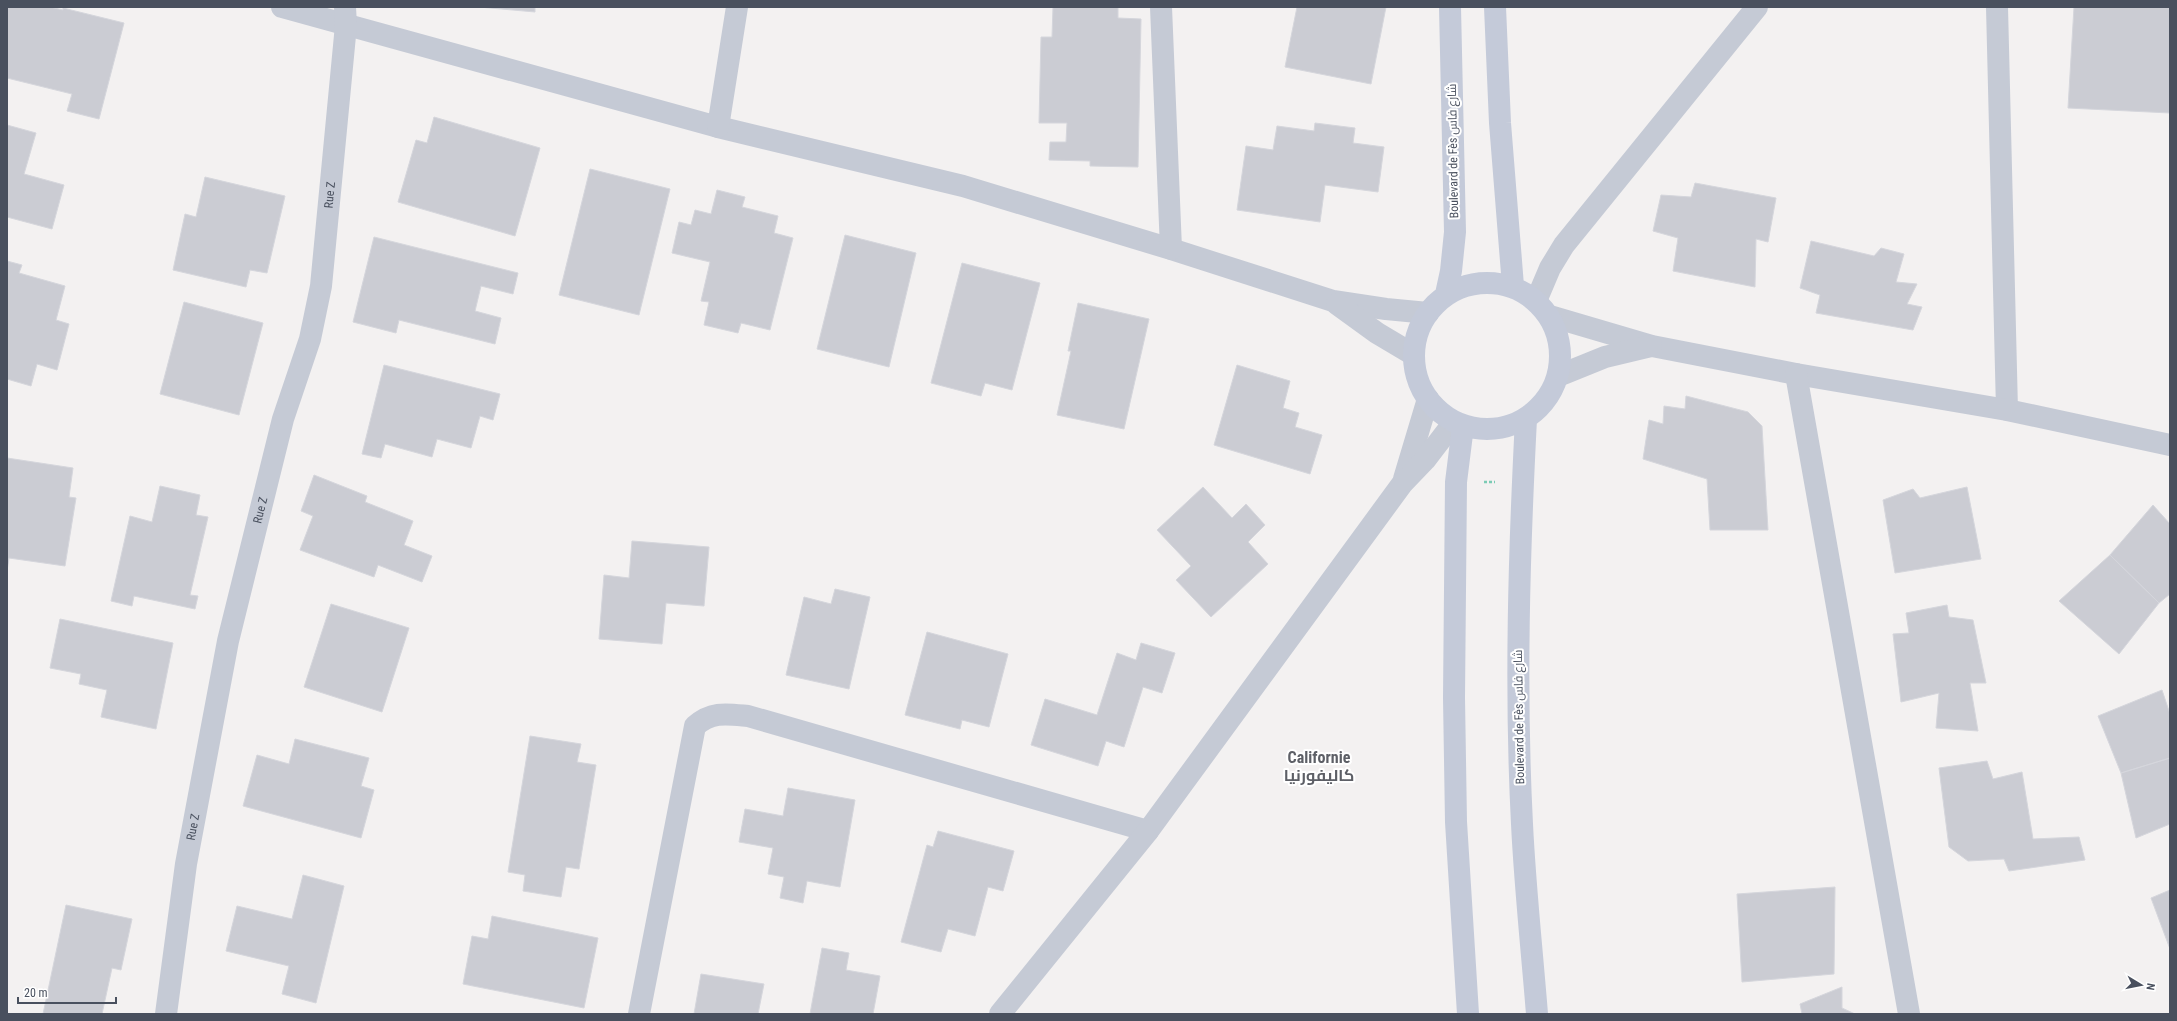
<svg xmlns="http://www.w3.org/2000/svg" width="2177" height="1021" viewBox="0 0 2177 1021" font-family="'Roboto Condensed',Cairo,sans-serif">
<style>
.building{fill:#cbccd3;stroke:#d5d6dc}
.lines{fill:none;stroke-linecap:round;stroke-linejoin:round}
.path{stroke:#7bcbb5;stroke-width:2.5;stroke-dasharray:3 2;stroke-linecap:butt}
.minor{stroke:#c5cad5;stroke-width:22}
.secondary{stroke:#c4cad9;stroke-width:22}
.labels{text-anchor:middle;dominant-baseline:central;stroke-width:4;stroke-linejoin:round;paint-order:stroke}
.street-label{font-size:12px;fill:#49505e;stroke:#fff}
.district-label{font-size:16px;font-weight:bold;fill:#5d5f66;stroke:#fff}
</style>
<rect width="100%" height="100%" fill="#f3f1f1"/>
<!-- building -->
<path class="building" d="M7,7h43l13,3v-2l61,15 -25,96 -32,-8 5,-17 -65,-16z
M479,7h56v5z
M1053,7h65v11l23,1 -3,148 -48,-1v-5l-41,-1 1,-18h16l1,-19h-28l2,-86h11z
M1297,7h89l-15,77 -86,-17z
M2074,7h96v106l-102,-5z
M434,117l106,31 -25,88 -117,-34 18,-62 11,3z
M1315,123l40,5 -2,15 31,4 -6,45 -53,-7 -5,37 -83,-12 9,-64 27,4 4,-24 37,5z
M7,125l29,8 -12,41 40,11 -12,44 -45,-12z
M590,169l80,20 -31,126 -80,-20z
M205,177l80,19 -18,77 -17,-3 -4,17 -73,-17 12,-56 11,3z
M1695,183l81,15 -8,44 -12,-3 -1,48 -82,-16 5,-33 -25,-7 8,-36 30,2z
M717,190l28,7 -3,10 36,9 -4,17 19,5 -23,92 -29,-7 -3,10 -34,-8 5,-23 -8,-1 9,-39 -38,-9 7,-31 12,3 4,-15 16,4z
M845,235l71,18 -27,114 -72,-18z
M374,237l144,36 -5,21 -32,-8 -6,25 26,7 -6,26 -96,-24 -3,13 -43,-11z
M1811,241l63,15 7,-8 23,6 -8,28 21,2 -10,20 15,3 -9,23 -97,-17 4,-18 -20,-7z
M7,261l15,4 -3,8 46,13 -9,34 13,4 -12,46 -20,-6 -6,22 -24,-7z
M962,263l78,20 -28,107 -27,-7 -4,13 -50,-13z
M184,302l79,21 -24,92 -79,-21z
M1078,303l71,16 -25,110 -67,-14 14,-64h-3z
M384,365l116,29 -7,26 -13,-4 -9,32 -34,-9 -5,18 -47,-13 -4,14 -19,-4z
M1237,365l53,16 -7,27 16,5 -4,14 27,8 -12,39 -96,-29z
M1686,396l62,16 14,14 6,104h-58l-3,-51 -64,-20 6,-39 14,4 1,-18 21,3z
M7,458l66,10 -4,29 7,1 -11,68 -56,-8 -2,13z
M314,475l53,21 -2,6 48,19 -9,24 28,11 -10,26 -44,-17 -4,12 -74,-27 13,-34 -12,-5z
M160,486l40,9 -4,20 12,2 -18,78 8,1 -3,13 -61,-13 -2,10 -21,-5 19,-85 22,6z
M1203,487l29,31 14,-14 19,21 -17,17 20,22 -57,53 -35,-37 15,-14 -34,-36z
M1967,487l14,72 -86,14 -12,-73 30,-11 7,9z
M2153,505l17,19v70l-11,9 -49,-48z
M632,541l77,6 -5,59 -38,-3 -4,41 -63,-5 5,-64 25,3z
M2110,555l49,48 -40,51 -60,-53z
M835,589l35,8 -21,92 -63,-14 18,-78 27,7z
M331,604l78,24 -27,84 -78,-25z
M1947,605l2,12 24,3 13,63h-16l8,48 -42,-3 3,-35 -38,9 -8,-68 16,-1 -3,-20z
M60,619l113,24 -17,86 -55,-12 6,-27 -28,-6 2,-10 -31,-6z
M927,632l81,22 -19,73 -27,-7 -2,9 -55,-14z
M1141,643l34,10 -13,40 -19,-6 -19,60 -18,-6 -8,25 -67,-21 14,-46 52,16 20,-62 19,7z
M2162,690l8,24v44l-49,15 -23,-57z
M530,736l51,8 -4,18 19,3 -17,104 -13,-2 -5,30 -38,-6 2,-16 -17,-3z
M295,739l74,19 -8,28 13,4 -13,48 -118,-32 14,-51 32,9z
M2170,758v66l-34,14 -15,-65z
M1987,761l6,18 29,-7 11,67 46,-2 6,23 -76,11 -5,-12 -36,2 -19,-14 -10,-79z
M788,788l67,12 -15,87 -33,-6 -4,22 -23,-5 4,-21 -16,-3 5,-26 -34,-6 6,-33 38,7z
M938,831l76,20 -11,40 -15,-4 -13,49 -27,-7 -7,23 -40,-10 26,-97 6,2z
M303,875l41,11 -28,117 -34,-9 7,-28 -63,-15 11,-45 55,13z
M1835,887l-1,87 -92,8 -5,-88z
M2170,890v59l-19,-51z
M66,905l66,14 -11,51 -9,-2 -10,46h-59z
M492,916l106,22 -14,70 -121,-24 9,-48 16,3z
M822,948l27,5 -3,17 34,6 -7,38h-63z
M701,974l63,10 -6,30h-64z
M1842,987v21l13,6h-53l-2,-10z"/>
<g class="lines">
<!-- path -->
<path class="path" d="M1484,482h11"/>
<!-- minor -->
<g class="minor">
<path d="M282,7l436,120 245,59 208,63 162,52 53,8 42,4"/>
<path d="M1161,7l10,242"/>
<path d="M1997,7l10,403"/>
<path d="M718,127l19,-120"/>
<path d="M1536,301l14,-33 14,-23 193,-238"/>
<path d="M1337,304l40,29 37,22"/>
<path d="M1550,316l102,30 144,28 211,36 163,35"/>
<path d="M1796,374l113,640"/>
<path d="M1558,376l47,-19 46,-11"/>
<path d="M1404,479l24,-80"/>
<path id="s1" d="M166,1014l20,-150 42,-223 55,-222 27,-80 11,-53 25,-261 -1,-18"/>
<path d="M639,1014l56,-288c17,-15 32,-12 53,-10l400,115"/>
<path d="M1000,1014l148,-183 254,-347 23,-24 29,-38"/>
</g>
<!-- secondary -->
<path class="secondary" d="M1495,7l5,116 13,163
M1414 356a73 73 0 1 1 146 0a73 73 0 1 1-146 0Z
M1446,294l5,-23 4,-39 -5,-225
M1526,419c-7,135 -11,270 -4,405 3,63 10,127 15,190
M1463,426l-7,56 -2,216 2,124 12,192"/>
</g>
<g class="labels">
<!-- street labels -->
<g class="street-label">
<text transform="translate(1453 151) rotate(-91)">Boulevard de Fès شارع فاس</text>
<text stroke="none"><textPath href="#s1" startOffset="837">Rue Z</textPath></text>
<text stroke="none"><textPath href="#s1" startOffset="513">Rue Z</textPath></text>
<text transform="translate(1519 717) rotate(-91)">Boulevard de Fès شارع فاس</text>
<text stroke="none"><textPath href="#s1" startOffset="189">Rue Z</textPath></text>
</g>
<!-- district labels -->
<g class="district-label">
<text x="1319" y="757">Californie<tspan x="1319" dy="18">كاليفورنيا</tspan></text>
</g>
</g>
<!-- border -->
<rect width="2177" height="1021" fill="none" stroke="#49505e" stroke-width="16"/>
<!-- north arrow -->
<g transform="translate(2141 985) rotate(100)" stroke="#ffffff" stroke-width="3" paint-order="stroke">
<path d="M0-3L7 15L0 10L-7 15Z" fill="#49505e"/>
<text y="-6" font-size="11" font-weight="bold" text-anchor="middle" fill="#49505e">N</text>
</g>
<!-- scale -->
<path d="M18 997v6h98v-6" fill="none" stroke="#49505e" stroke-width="2"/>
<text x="24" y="997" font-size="12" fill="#49505e" stroke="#ffffff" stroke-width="3" paint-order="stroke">20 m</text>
</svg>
